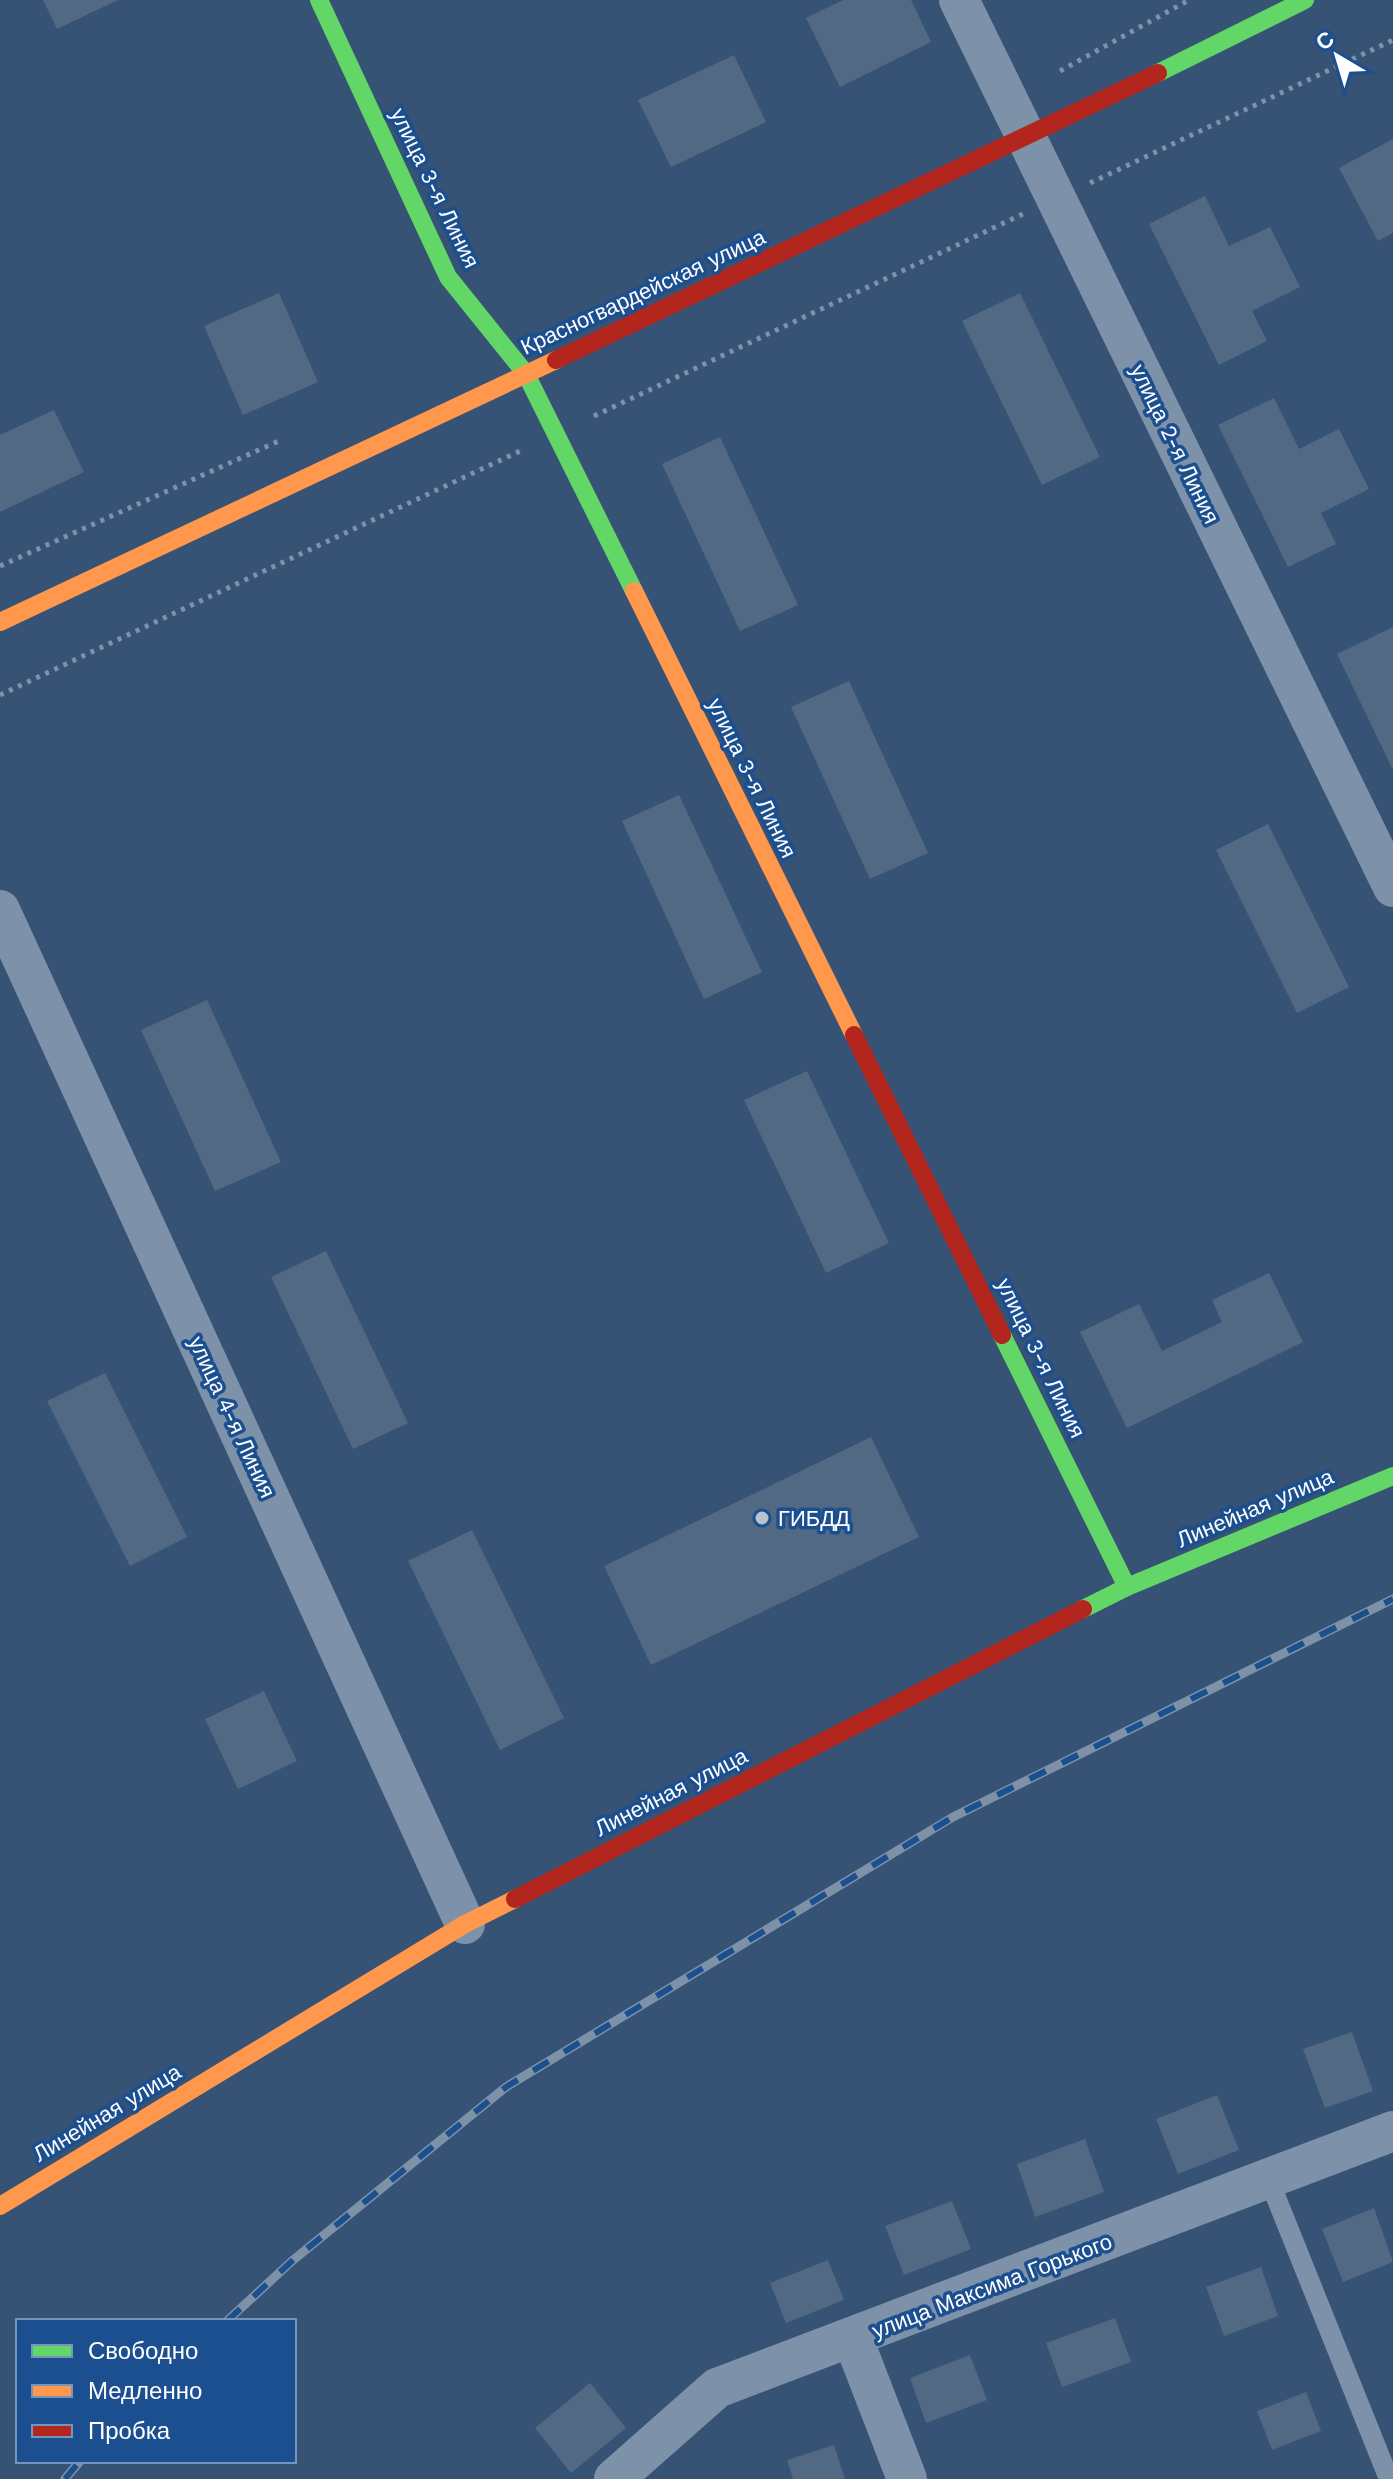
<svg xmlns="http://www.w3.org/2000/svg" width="1393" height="2479" font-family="'Work Sans',sans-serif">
<rect width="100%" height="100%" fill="#365274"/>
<!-- building -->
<g fill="#526984">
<polygon points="43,0 118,0 57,29"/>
<polygon points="843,0 911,0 931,42 840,87 806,18"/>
<polygon points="734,55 766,122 671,167 638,100"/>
<polygon points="1393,139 1393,233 1378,241 1339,168"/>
<polygon points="1205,196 1229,246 1270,227 1300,287 1252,311 1267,341 1219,365 1149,224"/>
<polygon points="279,293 318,382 243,415 204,326"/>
<polygon points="1020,293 1100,457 1042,485 962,321"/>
<polygon points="1274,398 1299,449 1339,429 1369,489 1321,513 1336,544 1288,567 1218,425"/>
<polygon points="54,410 84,472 0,512 0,435"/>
<polygon points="720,437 798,605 740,631 662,464"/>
<polygon points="1393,627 1393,770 1337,654"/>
<polygon points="849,681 928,853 870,879 791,707"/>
<polygon points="679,795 762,972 704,999 622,821"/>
<polygon points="1268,824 1349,987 1297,1013 1216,850"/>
<polygon points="207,1000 281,1162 215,1191 141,1030"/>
<polygon points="807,1071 889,1243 826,1273 744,1100"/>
<polygon points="326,1251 408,1423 353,1449 271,1277"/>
<polygon points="1269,1273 1303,1342 1127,1428 1080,1332 1139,1304 1162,1351 1222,1322 1212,1300"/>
<polygon points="105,1373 187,1537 130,1566 47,1401"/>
<polygon points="871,1437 919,1537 651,1665 604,1566"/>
<polygon points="472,1530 564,1718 500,1750 408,1561"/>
<polygon points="264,1691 297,1761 238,1789 205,1719"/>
<polygon points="1352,2032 1373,2091 1325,2108 1303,2049"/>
<polygon points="1217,2095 1239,2150 1178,2174 1156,2119"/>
<polygon points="1085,2139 1104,2192 1035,2217 1017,2164"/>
<polygon points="952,2201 971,2249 904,2275 885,2226"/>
<polygon points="1374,2208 1393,2262 1343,2282 1322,2229"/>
<polygon points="828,2260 844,2300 786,2323 770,2283"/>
<polygon points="1261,2267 1278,2316 1224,2336 1206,2287"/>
<polygon points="1115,2318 1131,2362 1062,2387 1046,2343"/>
<polygon points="970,2355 987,2400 926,2423 910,2378"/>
<polygon points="590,2383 626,2428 571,2473 535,2428"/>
<polygon points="1306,2392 1321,2431 1272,2450 1257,2411"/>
<polygon points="834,2445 845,2479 793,2479 787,2460"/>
</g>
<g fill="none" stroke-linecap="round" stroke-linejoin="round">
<!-- path -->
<g stroke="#7d92a8" stroke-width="5" stroke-dasharray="4 6" stroke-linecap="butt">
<polyline points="1060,71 1189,0"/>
<polyline points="1090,183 1393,40"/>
<polyline points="594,416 1023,214"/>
<polyline points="0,566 281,440"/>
<polyline points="0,695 520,451"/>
</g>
<!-- lane -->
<polyline stroke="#7d92a8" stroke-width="20" points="1269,2180 1389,2479"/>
<!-- street -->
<g stroke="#7d92a8" stroke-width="40">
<polyline points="959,0 1393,887"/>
<polyline points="0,910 465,1924"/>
<polyline points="853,2339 907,2479"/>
<polyline points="614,2479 717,2388 1393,2131"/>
</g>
<!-- fast -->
<g stroke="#63d668" stroke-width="18">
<polyline points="319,0 448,277 526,374 634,591"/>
<polyline points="1158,73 1305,0"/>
<polyline points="1002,1335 1127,1587"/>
<polyline points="1083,1609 1127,1587 1393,1476"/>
</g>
<!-- slow -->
<g stroke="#ff974d" stroke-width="18">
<polyline points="634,591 854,1035"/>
<polyline points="0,622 556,360"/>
<polyline points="0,2206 465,1924 515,1899"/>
</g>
<!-- jam -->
<g stroke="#b3261e" stroke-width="18">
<polyline points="556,360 1158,73"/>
<polyline points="854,1035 1002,1335"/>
<polyline points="515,1899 1083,1609"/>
</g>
<defs>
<g id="rail">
<polyline points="227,2321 292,2261 506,2087 953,1817 1393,1599"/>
<polyline points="65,2479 80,2461"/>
</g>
</defs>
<!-- rail casing -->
<use href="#rail" stroke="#7e92a7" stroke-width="9"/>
<!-- rail -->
<use href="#rail" stroke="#1b4f8f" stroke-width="6" stroke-dasharray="18" stroke-linecap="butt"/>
</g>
<!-- markers -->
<circle fill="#b9c2ce" stroke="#1b4f8f" stroke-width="3" cx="762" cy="1518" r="8"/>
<g text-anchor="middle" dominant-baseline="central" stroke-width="7" stroke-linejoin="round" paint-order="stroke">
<!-- street labels -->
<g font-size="22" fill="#fff" stroke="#1b4f8f">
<text transform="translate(435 188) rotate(64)">улица 3-я Линия</text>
<text transform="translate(643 292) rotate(-25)">Красногвардейская улица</text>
<text transform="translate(1175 444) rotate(64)">улица 2-я Линия</text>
<text transform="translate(752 778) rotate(64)">улица 3-я Линия</text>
<text transform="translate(1041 1358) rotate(64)">улица 3-я Линия</text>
<text transform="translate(232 1417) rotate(65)">улица 4-я Линия</text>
<text transform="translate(1255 1508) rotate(-23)">Линейная улица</text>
<text transform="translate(671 1792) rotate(-27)">Линейная улица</text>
<text transform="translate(107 2113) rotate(-31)">Линейная улица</text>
<text transform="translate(992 2286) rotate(-21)">улица Максима Горького</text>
</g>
<!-- poi labels -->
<g font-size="22" fill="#fff" stroke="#1b4f8f" text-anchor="start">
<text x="778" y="1518">ГИБДД</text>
</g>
</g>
<!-- legend -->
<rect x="16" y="2319" width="280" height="144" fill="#1b4f8f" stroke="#7695bc" stroke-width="2"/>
<rect x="32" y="2345" width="40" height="12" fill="#63d668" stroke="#7695bc" stroke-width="2"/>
<text x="88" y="2359" font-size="24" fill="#ffffff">Свободно</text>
<rect x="32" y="2385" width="40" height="12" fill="#ff974d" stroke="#7695bc" stroke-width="2"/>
<text x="88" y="2399" font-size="24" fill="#ffffff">Медленно</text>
<rect x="32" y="2425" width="40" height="12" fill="#b3261e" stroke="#7695bc" stroke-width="2"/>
<text x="88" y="2439" font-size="24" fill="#ffffff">Пробка</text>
<!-- north arrow -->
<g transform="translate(1337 56) rotate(322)" stroke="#1b4f8f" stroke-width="6" paint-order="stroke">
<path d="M0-6L14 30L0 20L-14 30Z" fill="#ffffff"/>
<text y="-12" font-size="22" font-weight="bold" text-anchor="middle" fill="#ffffff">С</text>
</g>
</svg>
